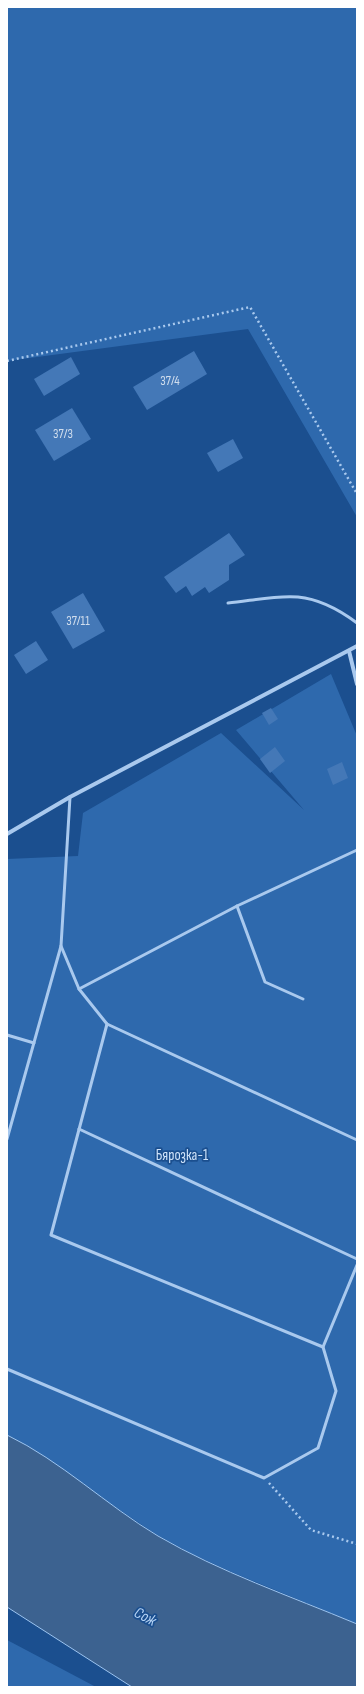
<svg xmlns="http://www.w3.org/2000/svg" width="364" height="1694" font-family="'Sofia Sans Condensed',sans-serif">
<rect width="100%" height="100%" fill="#1b4f8f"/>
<!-- green -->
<g fill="#2e69ad">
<polygon points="7,7 357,7 357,517 248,329 7,361"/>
<polygon points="331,674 357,736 357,1624 229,1571 190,1553 157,1535 7,1435 7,859 78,856 83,813 221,733 304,810 236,730"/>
<polygon points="7,1640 9,1641 96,1687 7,1687"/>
</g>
<!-- water -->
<path fill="#3c6290" stroke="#9cc4f0" d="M7 1435C61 1461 106 1505 158 1536 220 1572 290 1596 357 1624V1687H132L7 1607Z"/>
<!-- building -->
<g fill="#4478b7">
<polygon points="194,351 207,374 147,410 133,387"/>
<polygon points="71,357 80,374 44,396 34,379"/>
<polygon points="72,408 91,439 54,461 35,430"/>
<polygon points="233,439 243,458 218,472 207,453"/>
<polygon points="229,533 245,555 229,565 229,580 209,593 205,587 192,596 186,586 176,593 164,577"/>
<polygon points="83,593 105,631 73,649 51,612"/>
<polygon points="36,641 48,660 26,674 14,655"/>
<polygon points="271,708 278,719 269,725 262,713"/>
<polygon points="275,747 285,761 270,773 260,759"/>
<polygon points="342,762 348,778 333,785 327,769"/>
</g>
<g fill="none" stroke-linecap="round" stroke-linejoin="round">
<!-- path -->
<g stroke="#a9c9ee" stroke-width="2.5" stroke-dasharray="2 3" stroke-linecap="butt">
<polyline points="7,361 250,307 357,494"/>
<polyline points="269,1483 311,1530 357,1544"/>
</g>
<!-- service -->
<g stroke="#a9c9ee" stroke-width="3">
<path d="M228 603C250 601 275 595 298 597 319 599 341 611 357 623"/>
<polyline points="237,906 265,982 303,999"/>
<polyline points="61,946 79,989 107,1024 357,1140"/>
<polyline points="79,989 237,906 357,850"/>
<polyline points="107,1024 51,1235 323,1347"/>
<polyline points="7,1035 34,1043"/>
<polyline points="79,1129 357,1259"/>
<polyline points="7,1139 61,946 70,797"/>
<polyline points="7,1369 264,1478 318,1448 336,1391 323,1347 357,1265"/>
</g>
<!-- minor -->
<g stroke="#a9c9ee" stroke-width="4">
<polyline points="349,651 357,684"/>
<polyline points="7,834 70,797 357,646"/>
</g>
</g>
<g text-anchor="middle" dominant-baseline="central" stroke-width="3.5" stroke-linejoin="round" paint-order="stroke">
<!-- number labels -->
<g font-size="13" fill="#d0dded">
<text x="170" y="381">37/4</text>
<text x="63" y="434">37/3</text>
<text x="78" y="621">37/11</text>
</g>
<!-- park labels -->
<g font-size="15" fill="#cfe3fa" stroke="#1b4f8f">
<text x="182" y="1155">Бярозка-1</text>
</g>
<!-- water labels -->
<g font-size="16" font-style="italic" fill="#b5d3f5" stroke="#1b4f8f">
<text transform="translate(145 1617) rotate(28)">Сож</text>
</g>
</g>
<!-- border -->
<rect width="364" height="1694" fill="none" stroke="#ffffff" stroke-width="16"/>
</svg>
